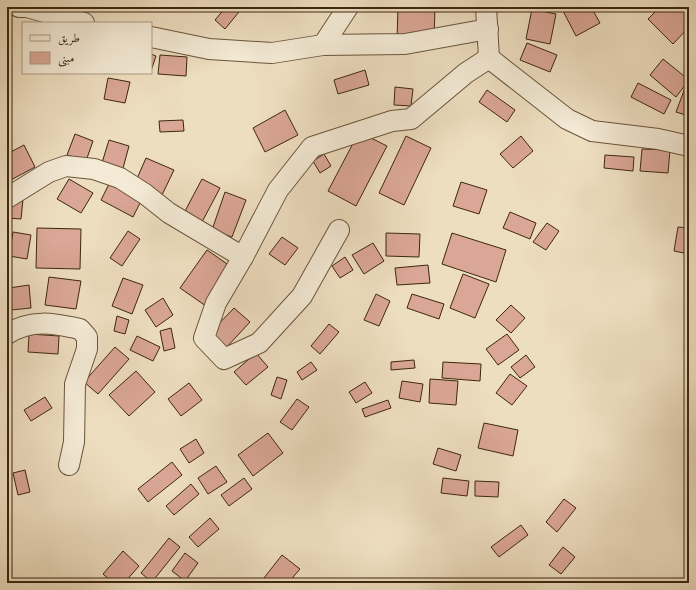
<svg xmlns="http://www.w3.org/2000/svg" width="696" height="590" font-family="'IM FELL French Canon',Amiri,serif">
<rect width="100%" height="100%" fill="#eedec0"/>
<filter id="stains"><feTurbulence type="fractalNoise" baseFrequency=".005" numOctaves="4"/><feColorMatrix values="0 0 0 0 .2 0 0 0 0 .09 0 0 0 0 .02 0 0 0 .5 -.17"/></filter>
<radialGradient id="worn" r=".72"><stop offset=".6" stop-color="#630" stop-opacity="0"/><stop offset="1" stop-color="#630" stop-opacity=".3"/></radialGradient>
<!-- building -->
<g fill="#daa696" stroke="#3d270f">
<polygon points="226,7 243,7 225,29 215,20"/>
<polygon points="398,7 435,7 434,41 397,40"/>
<polygon points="571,7 591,7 600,23 576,36 563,11"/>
<polygon points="660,7 680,7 689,16 689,27 673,44 648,19"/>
<polygon points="532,9 556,14 550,44 526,39"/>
<polygon points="527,43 557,55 550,72 520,60"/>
<polygon points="151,54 156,56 151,71"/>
<polygon points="160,55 187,57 186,76 158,74"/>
<polygon points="663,59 689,80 676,97 650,75"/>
<polygon points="365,70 369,85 338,94 334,80"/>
<polygon points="108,78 130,82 125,103 104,99"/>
<polygon points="638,83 671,100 664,114 631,97"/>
<polygon points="395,87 413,89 411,106 394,105"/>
<polygon points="685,88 689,89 689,116 676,112"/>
<polygon points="487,90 515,110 507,122 479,102"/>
<polygon points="285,110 298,135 265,152 253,128"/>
<polygon points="183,120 184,131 160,132 159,121"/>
<polygon points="359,132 387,146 356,206 328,191"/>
<polygon points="75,134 93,141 86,161 67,155"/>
<polygon points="406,136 431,148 404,205 379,193"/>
<polygon points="521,136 533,151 513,168 500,154"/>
<polygon points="109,140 129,146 122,172 101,166"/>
<polygon points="24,145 35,167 7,182 7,154"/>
<polygon points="642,149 670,150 668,173 640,171"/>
<polygon points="324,154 331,166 320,173 313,161"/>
<polygon points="605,155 634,157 633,171 604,168"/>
<polygon points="146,158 174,170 162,195 135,183"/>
<polygon points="69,179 93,193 81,213 57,199"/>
<polygon points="202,179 220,188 202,222 184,213"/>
<polygon points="110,182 142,199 133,217 101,200"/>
<polygon points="461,182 487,190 479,214 453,206"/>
<polygon points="24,189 21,219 7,218 7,202"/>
<polygon points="225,192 246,200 232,237 212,230"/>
<polygon points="510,212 536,223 530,239 503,228"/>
<polygon points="547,223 559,231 546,250 533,242"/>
<polygon points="678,227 689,228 689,254 674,251"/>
<polygon points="37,228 81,229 80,269 36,268"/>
<polygon points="128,231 140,239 122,266 110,258"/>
<polygon points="13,232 31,235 27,259 9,256"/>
<polygon points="386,233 420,234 419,257 386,256"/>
<polygon points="452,233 506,250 496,282 442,264"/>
<polygon points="282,237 298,248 285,265 269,254"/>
<polygon points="373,243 384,261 364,274 352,255"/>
<polygon points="207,250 243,275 216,313 180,288"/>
<polygon points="345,257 353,270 340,278 332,266"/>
<polygon points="428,265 430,283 397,285 395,268"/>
<polygon points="463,274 489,284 475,318 450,308"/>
<polygon points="49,277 81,281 76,309 45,305"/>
<polygon points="123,278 143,285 132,314 112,306"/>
<polygon points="29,285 31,308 11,310 9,288"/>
<polygon points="376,294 390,301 379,326 364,320"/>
<polygon points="412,294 444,304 439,319 407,308"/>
<polygon points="163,298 173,315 156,327 145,310"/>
<polygon points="511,305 525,318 511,333 496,320"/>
<polygon points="234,308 250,322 225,349 209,334"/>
<polygon points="117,316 129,320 125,334 114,331"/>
<polygon points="329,324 339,332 320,354 311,346"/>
<polygon points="171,328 175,348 164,351 160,331"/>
<polygon points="29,334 59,336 58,354 28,352"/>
<polygon points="507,334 519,350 498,365 486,349"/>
<polygon points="137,336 160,347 153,361 130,350"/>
<polygon points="115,347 129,359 98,394 84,382"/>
<polygon points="256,353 268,367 246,385 234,372"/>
<polygon points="526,355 535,367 520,378 511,367"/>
<polygon points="414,360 415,368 391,370 391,362"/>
<polygon points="311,362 317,370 302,380 297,372"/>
<polygon points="443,362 481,364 480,381 442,378"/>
<polygon points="136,371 155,392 129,416 109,395"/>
<polygon points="510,374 527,386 512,405 496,393"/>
<polygon points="277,377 287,380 281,399 271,395"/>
<polygon points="430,379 458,381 456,405 429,403"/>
<polygon points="402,381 423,384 420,402 399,398"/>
<polygon points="365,382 372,393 356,403 349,392"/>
<polygon points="189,383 202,400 181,416 168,399"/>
<polygon points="45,397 52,408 31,421 24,410"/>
<polygon points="297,399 309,407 292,430 280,422"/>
<polygon points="388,400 391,408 365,417 362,409"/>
<polygon points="484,423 518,430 513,456 478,448"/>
<polygon points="268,433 283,453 253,476 238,455"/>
<polygon points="196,439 204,453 189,463 180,449"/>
<polygon points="438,448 461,455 456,471 433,464"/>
<polygon points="172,462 182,475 148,502 138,489"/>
<polygon points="216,466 227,482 208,494 198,478"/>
<polygon points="25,470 30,492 18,495 13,473"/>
<polygon points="244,478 252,489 229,506 221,495"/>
<polygon points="443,478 469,481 467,496 441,493"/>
<polygon points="475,481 499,482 498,497 475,496"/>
<polygon points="191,484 199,494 174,515 166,506"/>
<polygon points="564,499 576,508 557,532 546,522"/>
<polygon points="210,518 219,529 198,547 189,537"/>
<polygon points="521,525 528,535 499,557 491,547"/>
<polygon points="169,538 180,547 152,582 141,573"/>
<polygon points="563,547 575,557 561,574 549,565"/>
<polygon points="123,551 139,566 124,583 113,583 103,574"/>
<polygon points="185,553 198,563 185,581 172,571"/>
<polygon points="282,555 300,569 288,583 260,583"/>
</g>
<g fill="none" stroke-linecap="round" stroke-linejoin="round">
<defs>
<g id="minor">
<polyline points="19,7 27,7 84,23"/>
<polyline points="486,7 489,58 567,119 592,131 658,139 689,146"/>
<polyline points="151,37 209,49 272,53 323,45 405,44 488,29"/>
<polyline points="323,45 348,7"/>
<polyline points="7,198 49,172 66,166 94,169 120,178 145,194 169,213 243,257"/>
<polyline points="339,230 302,296 259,343 224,359 204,338 216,303 243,257 278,190 312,147 392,121 411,119 466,73 489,58"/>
<path d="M7 334C32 319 52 323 80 329L87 337V349L75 384 74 442 69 465"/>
</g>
</defs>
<!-- minor casing -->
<use href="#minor" stroke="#69553b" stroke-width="22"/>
<!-- minor -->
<use href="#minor" stroke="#f4ead6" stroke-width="20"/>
</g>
<!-- margin -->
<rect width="696" height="590" fill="none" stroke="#eedec0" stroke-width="24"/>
<rect x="8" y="8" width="680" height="574" fill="none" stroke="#3d270f" stroke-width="2"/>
<rect x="12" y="12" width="672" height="566" fill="none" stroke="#3d270f"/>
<!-- legend -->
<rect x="22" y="22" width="130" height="52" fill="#f4ead6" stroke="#ab9c86"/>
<rect x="30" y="35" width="20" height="6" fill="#f4ead6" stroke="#ab9c86"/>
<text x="58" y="42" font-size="12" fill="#3d270f">طريق</text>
<rect x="30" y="52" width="20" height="12" fill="#daa696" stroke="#ab9c86"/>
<text x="58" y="62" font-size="12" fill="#3d270f">مبنى</text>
<rect width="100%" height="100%" filter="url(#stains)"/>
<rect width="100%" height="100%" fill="url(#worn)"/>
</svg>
